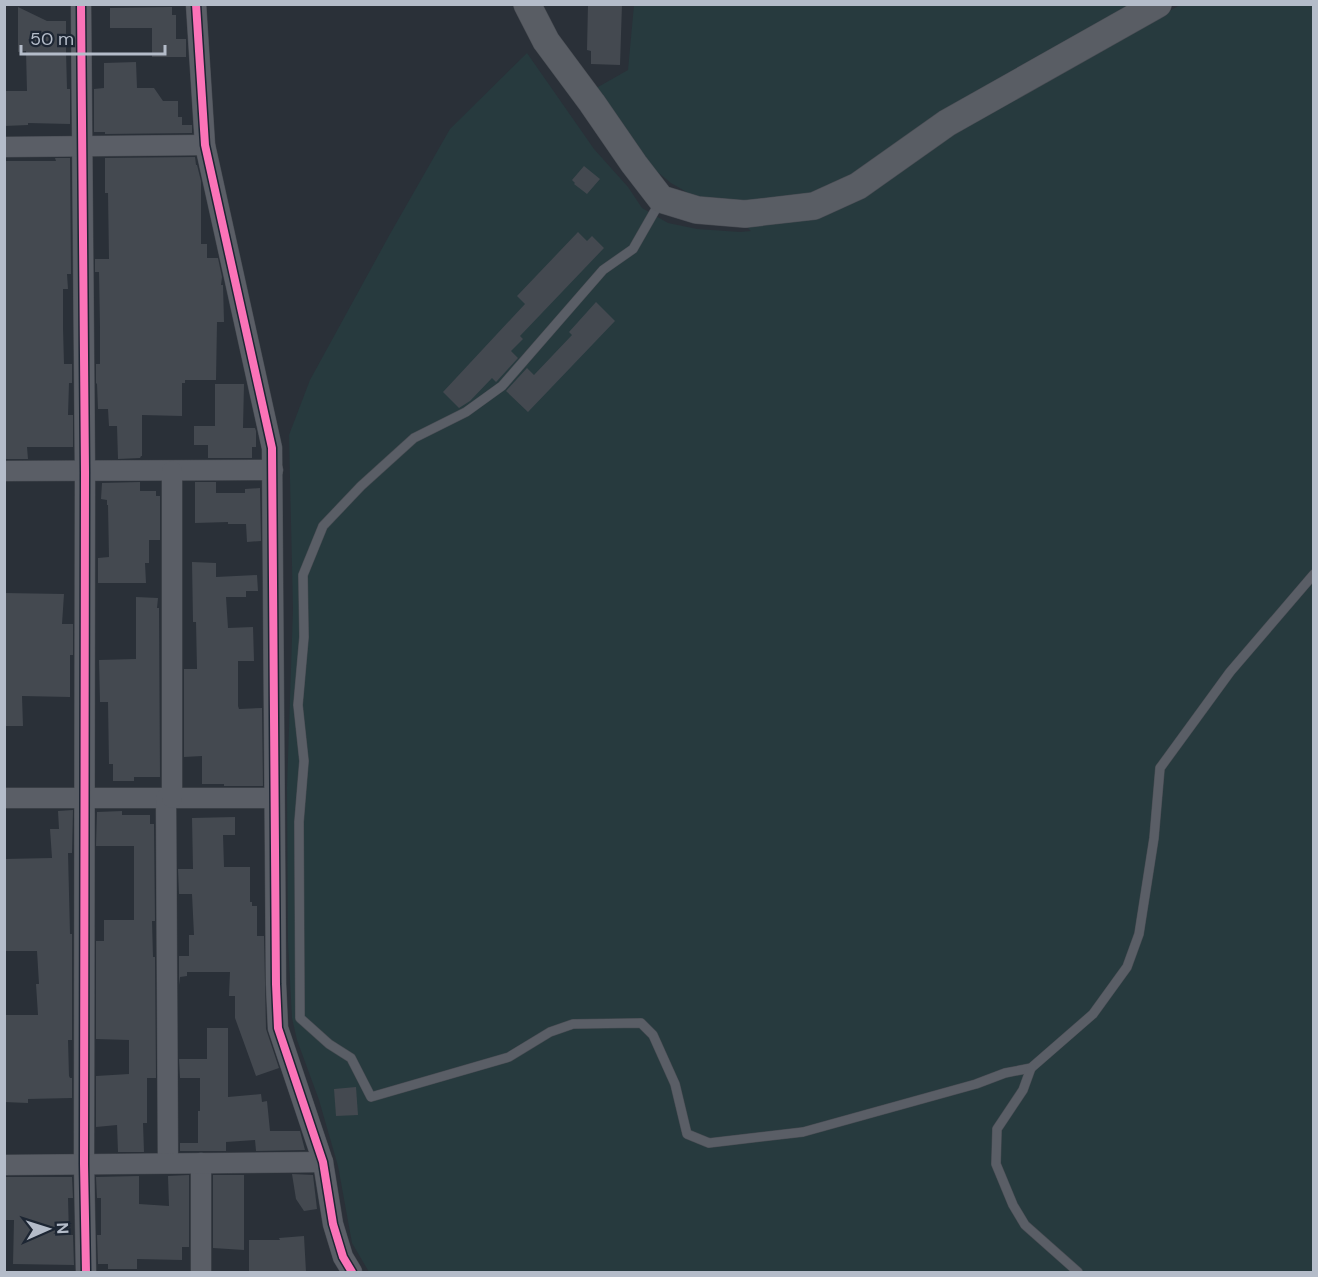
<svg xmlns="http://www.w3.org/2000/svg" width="1318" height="1277" font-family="'DM Sans',sans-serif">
<rect width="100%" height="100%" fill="#2a3038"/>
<!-- green -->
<polygon fill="#273a3e" points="1145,4 1148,23 1180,5 1313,5 1313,1272 369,1272 352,1243 338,1166 319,1100 297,1040 292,1018 288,942 287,788 293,609 289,435 310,380 390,234 450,129 527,53 594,149 628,187 642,208 668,223 697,229 740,232 751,231 747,227 671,183 649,165 591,91 628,70 634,5"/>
<!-- building -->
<g fill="#444950">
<polygon points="588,4 622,4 620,65 591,64 591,51 587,50"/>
<polygon points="18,7 47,21 66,21 66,51 67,89 70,89 70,124 28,123 28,125 4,126 4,91 27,91 26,51 18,52"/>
<polygon points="172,7 172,15 176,15 176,39 186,39 186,57 152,57 152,28 110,28 110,8"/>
<polygon points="136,62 137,88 154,88 163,101 178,101 178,117 182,117 182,125 192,125 192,133 105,134 105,132 94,132 94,89 104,88 104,63"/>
<polygon points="195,157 196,165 197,165 201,181 201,244 207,244 207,258 218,258 222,277 221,285 223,285 224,322 217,322 216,380 185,380 185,383 182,383 182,416 142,415 142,456 141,456 140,458 118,459 117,426 109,426 108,409 98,409 97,384 96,383 96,364 100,364 100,328 99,272 95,272 95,259 109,259 108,193 105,193 105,158"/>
<polygon points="55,158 70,158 71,274 67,274 68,289 63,289 63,328 64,364 72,364 72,383 69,383 68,415 73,415 73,447 27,447 28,459 4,459 4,161 56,161"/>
<polygon points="584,166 600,179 587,194 574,184 575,183 572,180"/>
<polygon points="578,232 587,241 592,236 604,248 520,336 523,339 511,351 518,358 497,381 496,382 492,378 470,401 459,408 443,392 525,304 517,296"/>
<polygon points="596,302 615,321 528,412 506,391 527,368 534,375 572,335 569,332"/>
<polygon points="215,384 244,384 243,428 255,428 256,431 256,447 252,447 252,458 208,458 208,445 194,445 194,426 215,426"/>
<polygon points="140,482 140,491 156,491 156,496 160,496 160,540 149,540 149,563 145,563 146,583 98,583 98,558 109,557 108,505 107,505 107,500 101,499 102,483"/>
<polygon points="195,482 216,482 216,493 245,493 245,489 260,488 261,541 247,542 246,524 228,524 228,522 195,523"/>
<polygon points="192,562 216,563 216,577 257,575 258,591 246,591 246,597 226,597 228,628 253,627 254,661 238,661 238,706 239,709 262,708 263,786 224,786 224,784 202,784 202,756 184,757 184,669 197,669 196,622 193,622"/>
<polygon points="4,593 64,594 62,624 73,624 73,655 70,655 70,697 22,696 23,726 4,726"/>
<polygon points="136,597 158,598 157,608 159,608 160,777 134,777 134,781 113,781 113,764 109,764 108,702 100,702 99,660 136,659"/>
<polygon points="73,810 72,853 68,853 70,934 72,934 72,1040 68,1040 69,1076 70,1078 72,1078 72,1098 28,1099 28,1103 4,1102 5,1015 38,1015 36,984 39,984 37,951 5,951 4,859 52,858 50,829 59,829 58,811"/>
<polygon points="122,811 122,815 150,815 150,824 154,824 155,921 152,921 153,957 155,957 156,1078 147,1078 147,1123 143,1123 144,1152 118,1152 117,1125 96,1127 96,1076 129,1074 129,1040 96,1039 96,941 104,941 104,920 134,920 134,846 96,846 97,812"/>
<polygon points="235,817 235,835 223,835 224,867 250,867 250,902 252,902 252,906 257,906 257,936 264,936 266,1029 279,1068 256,1076 235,1018 235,996 229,996 230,972 187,972 187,976 180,977 179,985 179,956 189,956 189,935 194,935 192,894 179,894 178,869 193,869 192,818"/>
<polygon points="207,1028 228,1028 228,1097 261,1094 262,1102 267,1101 270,1131 300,1131 305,1150 256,1151 255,1140 226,1142 226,1151 180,1151 180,1143 198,1143 198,1111 200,1111 200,1078 180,1078 179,1059 207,1059"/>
<polygon points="356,1087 358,1115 336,1116 334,1089"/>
<polygon points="292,1174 313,1175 317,1209 304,1211 296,1199"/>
<polygon points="189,1175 189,1247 182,1247 182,1260 137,1259 137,1269 108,1269 108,1264 98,1264 97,1235 101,1235 101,1198 97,1198 96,1177 139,1176 139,1204 169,1206 168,1176"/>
<polygon points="213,1175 244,1175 244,1250 213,1248"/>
<polygon points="4,1177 72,1177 73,1198 68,1198 69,1235 73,1235 74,1265 13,1264 14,1220 4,1220"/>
<polygon points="304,1236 306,1272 249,1272 249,1240 280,1240 279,1238"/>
</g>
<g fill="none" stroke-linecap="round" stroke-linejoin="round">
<defs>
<g id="lane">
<polyline points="661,200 633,249 603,270 502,386 466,412 414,438 361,486 323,526 303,575 304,637 298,705 304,761 299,822 300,1018 329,1044 351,1058 371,1097 509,1057 550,1032 573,1024 641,1023 653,1035 675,1084 687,1134 709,1143 803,1132 976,1084 1005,1073 1031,1068 1093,1014 1127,967 1139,934 1154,838 1160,768 1230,672 1314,574"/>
<polyline points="1031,1068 1023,1090 997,1129 996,1164 1013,1205 1025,1225 1078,1272"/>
</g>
<g id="street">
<polyline points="81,4 85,472 84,1164 86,1272"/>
<polyline points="196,4 205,145 272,448 276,984 278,1028 323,1162 333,1224 343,1257 352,1272"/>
<polyline points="4,147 205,145"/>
<polyline points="4,471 273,470"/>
<polyline points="4,798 274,798"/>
<polyline points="166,798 168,1163"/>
<polyline points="172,798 172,471"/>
<polyline points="201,1163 201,1272"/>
<polyline points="4,1165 323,1162"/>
</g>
<polyline id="secondary" points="527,4 546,41 592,103 634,164 661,199 697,210 745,214 814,206 858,186 947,123 1158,4"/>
</defs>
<!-- lane casing -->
<use href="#lane" stroke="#484c53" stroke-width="10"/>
<!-- street casing -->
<use href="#street" stroke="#484c53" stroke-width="21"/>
<!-- secondary casing -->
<use href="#secondary" stroke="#484c53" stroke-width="28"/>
<!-- lane -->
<use href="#lane" stroke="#5a5e66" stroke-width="9"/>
<!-- street -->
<use href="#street" stroke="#5a5e66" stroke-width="20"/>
<!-- secondary -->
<use href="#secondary" stroke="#595d64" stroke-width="27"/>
<defs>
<g id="cycleway">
<polyline points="81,4 85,472 84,1164 86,1272"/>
<polyline points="196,4 205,145 272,448 276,984 278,1028 323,1162 333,1224 343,1257 352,1272"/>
</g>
</defs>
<!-- cycleway casing -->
<use href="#cycleway" stroke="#1d2633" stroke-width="11"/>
<!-- cycleway -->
<use href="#cycleway" stroke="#fb73b8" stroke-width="8"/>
</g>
<!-- border -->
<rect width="1318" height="1277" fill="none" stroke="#b4bcc9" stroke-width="12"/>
<!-- north arrow -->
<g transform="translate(48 1229) rotate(87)" stroke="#1d2633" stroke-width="4.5" paint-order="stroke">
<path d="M0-4.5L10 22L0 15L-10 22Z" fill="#b4bcc9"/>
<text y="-9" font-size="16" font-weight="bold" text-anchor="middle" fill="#b4bcc9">N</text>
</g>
<!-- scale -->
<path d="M21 45v9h144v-9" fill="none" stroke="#b4bcc9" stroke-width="3"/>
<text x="30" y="45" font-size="18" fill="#b4bcc9" stroke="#1d2633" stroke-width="4.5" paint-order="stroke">50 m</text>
</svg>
